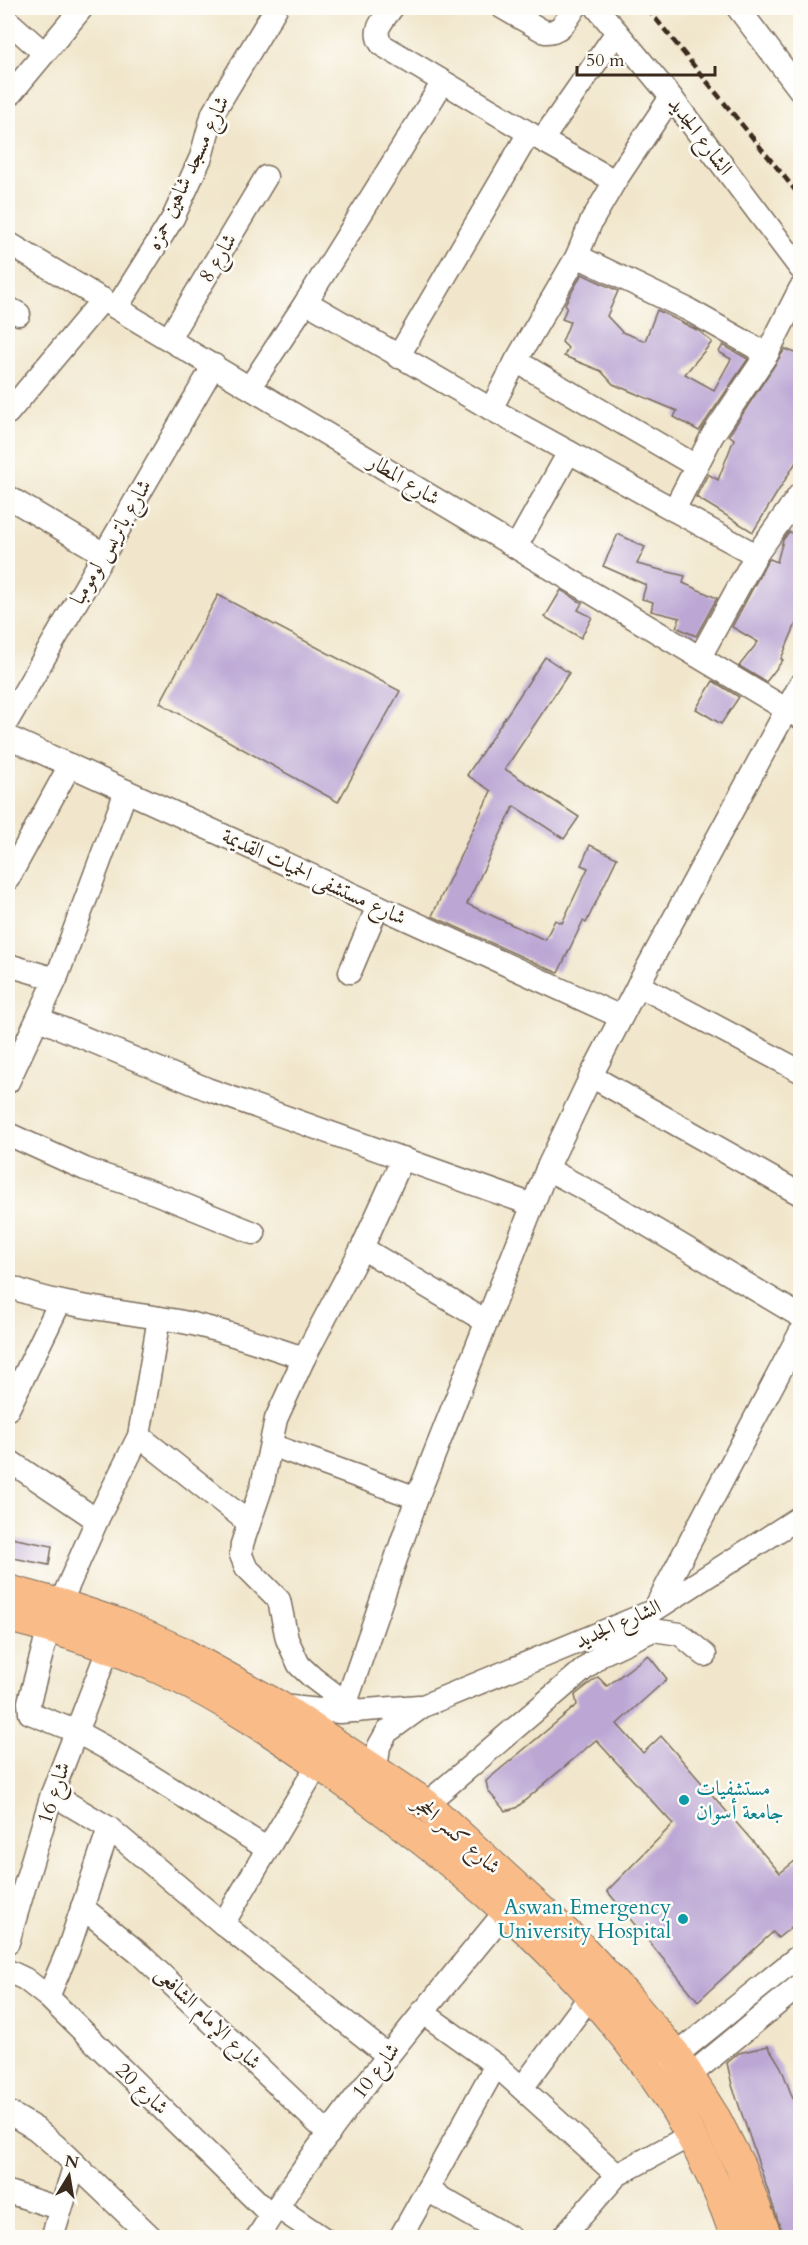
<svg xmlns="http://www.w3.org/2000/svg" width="808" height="2245" font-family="Cardo,Amiri,serif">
<rect width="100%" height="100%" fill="#fdfcf7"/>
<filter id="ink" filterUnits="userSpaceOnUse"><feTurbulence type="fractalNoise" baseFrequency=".0167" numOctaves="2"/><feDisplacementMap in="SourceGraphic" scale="12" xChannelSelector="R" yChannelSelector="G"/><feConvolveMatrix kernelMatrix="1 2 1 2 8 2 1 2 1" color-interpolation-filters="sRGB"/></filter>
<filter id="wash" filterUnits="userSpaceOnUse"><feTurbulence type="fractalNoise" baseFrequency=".008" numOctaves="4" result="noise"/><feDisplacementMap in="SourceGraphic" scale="24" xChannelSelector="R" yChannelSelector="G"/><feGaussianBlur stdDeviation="1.35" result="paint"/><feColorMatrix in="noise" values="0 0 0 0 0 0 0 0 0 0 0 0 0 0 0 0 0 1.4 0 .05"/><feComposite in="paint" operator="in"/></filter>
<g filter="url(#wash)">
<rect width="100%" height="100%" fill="#f1e6cb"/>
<g id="blocks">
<!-- building -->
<g fill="#bba6d4">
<polygon points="582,274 618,291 607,316 622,332 645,341 657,310 699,331 712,342 685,374 714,390 731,359 719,352 723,345 748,359 699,431 674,417 677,411 613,384 601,371 564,356 568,348 562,342 570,322 562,319 567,307 565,304"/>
<polygon points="785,349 801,355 801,454 753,532 696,497 708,474 718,480 734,439 729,435"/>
<polygon points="789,532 801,535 801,612 781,659 783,660 766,682 739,666 758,642 732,627 767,562 770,559 777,562 783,540"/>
<polygon points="618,534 645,547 637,564 685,576 683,583 717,598 696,636 676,627 680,618 651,611 653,602 642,599 646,585 603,566"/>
<polygon points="561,590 582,603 578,610 592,617 581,638 545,617"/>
<polygon points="218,595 400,691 338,802 160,703"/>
<polygon points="545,657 569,673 505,769 579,817 564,839 514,806 467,904 545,940 555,920 562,923 588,868 581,865 590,845 617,858 586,923 583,921 558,973 432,916 491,791 467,775"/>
<polygon points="713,681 739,697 721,724 696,709"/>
<polygon points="11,1538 52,1546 49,1565 8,1557"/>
<polygon points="648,1655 667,1679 617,1724 643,1753 661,1736 780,1873 801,1856 801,1919 778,1938 773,1932 698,2001 607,1891 673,1824 596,1740 516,1808 505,1811 488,1791 486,1781 577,1705 575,1695 598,1677 607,1686"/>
<polygon points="768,2046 781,2067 796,2107 801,2106 801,2238 784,2238 732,2085 727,2063 739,2053"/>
</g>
</g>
</g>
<g filter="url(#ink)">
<use href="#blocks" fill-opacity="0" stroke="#7b6c5b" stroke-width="1.5"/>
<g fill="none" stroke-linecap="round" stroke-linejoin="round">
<defs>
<g id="minor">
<path d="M392 8C383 20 371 31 382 45L529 133"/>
<path d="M503 8 545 32C561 33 567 19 575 8"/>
<polyline points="597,8 671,97 800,268"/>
<polyline points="738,8 800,90"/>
<polyline points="8,21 44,53"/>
<polyline points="8,97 82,8"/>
<polyline points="542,140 617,32"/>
<polyline points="8,243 799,717"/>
<polyline points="577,256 689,310 767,354"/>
<polyline points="306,302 491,409 674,510 712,436 767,354 800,289"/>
<polyline points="117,307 173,218 201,157 213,113 276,8"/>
<polyline points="8,308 19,314"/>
<polyline points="169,338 266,177"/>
<polyline points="398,357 529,133 615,181"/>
<polyline points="516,361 696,466"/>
<polyline points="250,387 306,302 443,82"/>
<polyline points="491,409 516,361 577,256 591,222 615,181 671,97"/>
<polyline points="8,413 103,299"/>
<polyline points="8,497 104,554"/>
<polyline points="674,510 756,555"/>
<polyline points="516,547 569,452"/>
<polyline points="700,657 756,555 800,494"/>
<polyline points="8,720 214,365"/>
<polyline points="8,737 621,1017"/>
<polyline points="8,879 70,765"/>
<polyline points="8,965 56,979"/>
<polyline points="350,972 378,906"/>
<polyline points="638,985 800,1071"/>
<polyline points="39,1019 207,1089 533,1205"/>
<polyline points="591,1076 800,1194"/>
<polyline points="8,1082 56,979 126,791"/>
<polyline points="8,1134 85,1169 155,1193 254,1233"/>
<polyline points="547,1169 607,1201 800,1316"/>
<polyline points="362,1248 487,1322"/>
<path d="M8 1286C65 1309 128 1311 188 1323 227 1331 266 1346 304 1358"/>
<polyline points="8,1409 60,1302"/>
<polyline points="139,1436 249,1523"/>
<polyline points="271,1445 417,1498"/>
<polyline points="8,1460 97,1520"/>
<polyline points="60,1604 97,1520 139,1436 159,1318"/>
<polyline points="654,1610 800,1333"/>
<polyline points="49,1627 29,1702 30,1713 75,1731 108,1749 266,1848"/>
<polyline points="346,1703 313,1678 299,1665 287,1639 279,1600 246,1567 241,1555 242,1544 262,1486 276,1419 304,1358 362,1248 403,1158"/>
<polyline points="281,1706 340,1712 419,1706"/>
<polyline points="358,1711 346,1703 417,1498 547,1169 591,1076 638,985 800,685"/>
<polyline points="376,1771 379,1746 387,1732 423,1706 653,1611 800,1517"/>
<polyline points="52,1794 109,1828 223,1924 387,2055"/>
<polyline points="426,1804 602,1654 653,1630 680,1634 705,1655"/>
<polyline points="82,1907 141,1955 329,2134"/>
<polyline points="223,1924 318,1764"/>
<polyline points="8,1942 52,1794 109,1647"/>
<polyline points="8,1971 25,1979 48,1997 271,2215"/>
<polyline points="48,1997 68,1950 109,1828"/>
<polyline points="422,2012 496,2065 617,2175"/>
<polyline points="664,2065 800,1955"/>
<polyline points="677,2086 800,1985"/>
<polyline points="522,2088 591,1995"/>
<polyline points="8,2112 36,2129 56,2146 152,2238"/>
<polyline points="427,2190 496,2065"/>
<polyline points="8,2192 61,2209"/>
<polyline points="277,2207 323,2238"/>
<polyline points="52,2238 75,2164"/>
<path d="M257 2238C330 2122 419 2017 505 1912"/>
<polyline points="400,2238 427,2190 511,2238"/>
<polyline points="562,2238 617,2175 691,2135"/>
</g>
<g id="major">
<polyline points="8,1590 60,1604 120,1624 178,1650 279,1706 426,1804 576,1942 627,1997 675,2054 716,2119 740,2166 767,2238"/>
<path d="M8 1617C61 1630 112 1647 162 1670 228 1701 289 1743 348 1785 508 1899 672 2045 736 2238"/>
</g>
</defs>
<!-- minor casing -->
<use href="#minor" stroke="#7b6c5b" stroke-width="25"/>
<!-- major casing -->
<use href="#major" stroke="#7b6c5b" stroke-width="32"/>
<!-- minor -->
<use href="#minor" stroke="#fff" stroke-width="22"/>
<!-- major -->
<use href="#major" stroke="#f9bc89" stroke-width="30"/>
<!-- rail -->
<polyline stroke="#3b2a1e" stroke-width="4.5" stroke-dasharray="9 4.5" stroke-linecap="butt" points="647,8 800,196"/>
</g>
</g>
<!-- markers -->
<g fill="#0f9aa8" stroke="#fdfcf7" stroke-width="2">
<circle cx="684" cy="1800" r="6"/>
<circle cx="683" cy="1919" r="6"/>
</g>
<g text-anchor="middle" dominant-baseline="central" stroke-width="5" stroke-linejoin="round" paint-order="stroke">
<!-- street labels -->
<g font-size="21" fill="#3b2a1e" stroke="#fdfcf7">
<text transform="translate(700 136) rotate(53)">الشارع الجديد</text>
<text transform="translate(188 173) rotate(-65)">شارع مسجد شاهين حمزه</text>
<text transform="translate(218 258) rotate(-59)">شارع 8</text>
<text transform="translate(404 480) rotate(31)">شارع المطار</text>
<text transform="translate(111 542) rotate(-60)">شارع باتريس لومومبا</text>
<text transform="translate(314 877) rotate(25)">شارع مستشفى الحميات القديمة</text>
<text transform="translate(618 1624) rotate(-24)">الشارع الجديد</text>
<text transform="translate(54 1793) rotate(-72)">شارع 16</text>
<text transform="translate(457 1835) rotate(41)">شارع كسر الحجر</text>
<text transform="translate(208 2018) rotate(44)">شارع الإمام الشافعى</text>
<text transform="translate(376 2071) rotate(-53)">شارع 10</text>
<text transform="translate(142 2089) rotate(44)">شارع 20</text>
</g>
<!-- culture labels -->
<g font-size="21" fill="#0d838f" stroke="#fdfcf7" text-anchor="start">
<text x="696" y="1788">مستشفيات<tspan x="696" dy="24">جامعة أسوان</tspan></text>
<text x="671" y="1907" text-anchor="end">Aswan Emergency<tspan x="671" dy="24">University Hospital</tspan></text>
</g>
</g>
<!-- margin -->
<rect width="808" height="2245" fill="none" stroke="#fdfcf7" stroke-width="30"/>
<!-- north arrow -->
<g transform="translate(69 2176) rotate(11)" stroke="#fdfcf7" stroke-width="4.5" paint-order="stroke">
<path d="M0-4.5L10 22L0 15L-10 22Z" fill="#3b2a1e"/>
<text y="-9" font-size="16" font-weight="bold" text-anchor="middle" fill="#3b2a1e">N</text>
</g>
<!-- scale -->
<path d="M577 66v9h138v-9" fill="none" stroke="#3b2a1e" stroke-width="3"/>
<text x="586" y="66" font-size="18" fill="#3b2a1e" stroke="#fdfcf7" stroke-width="4.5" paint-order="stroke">50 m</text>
</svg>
